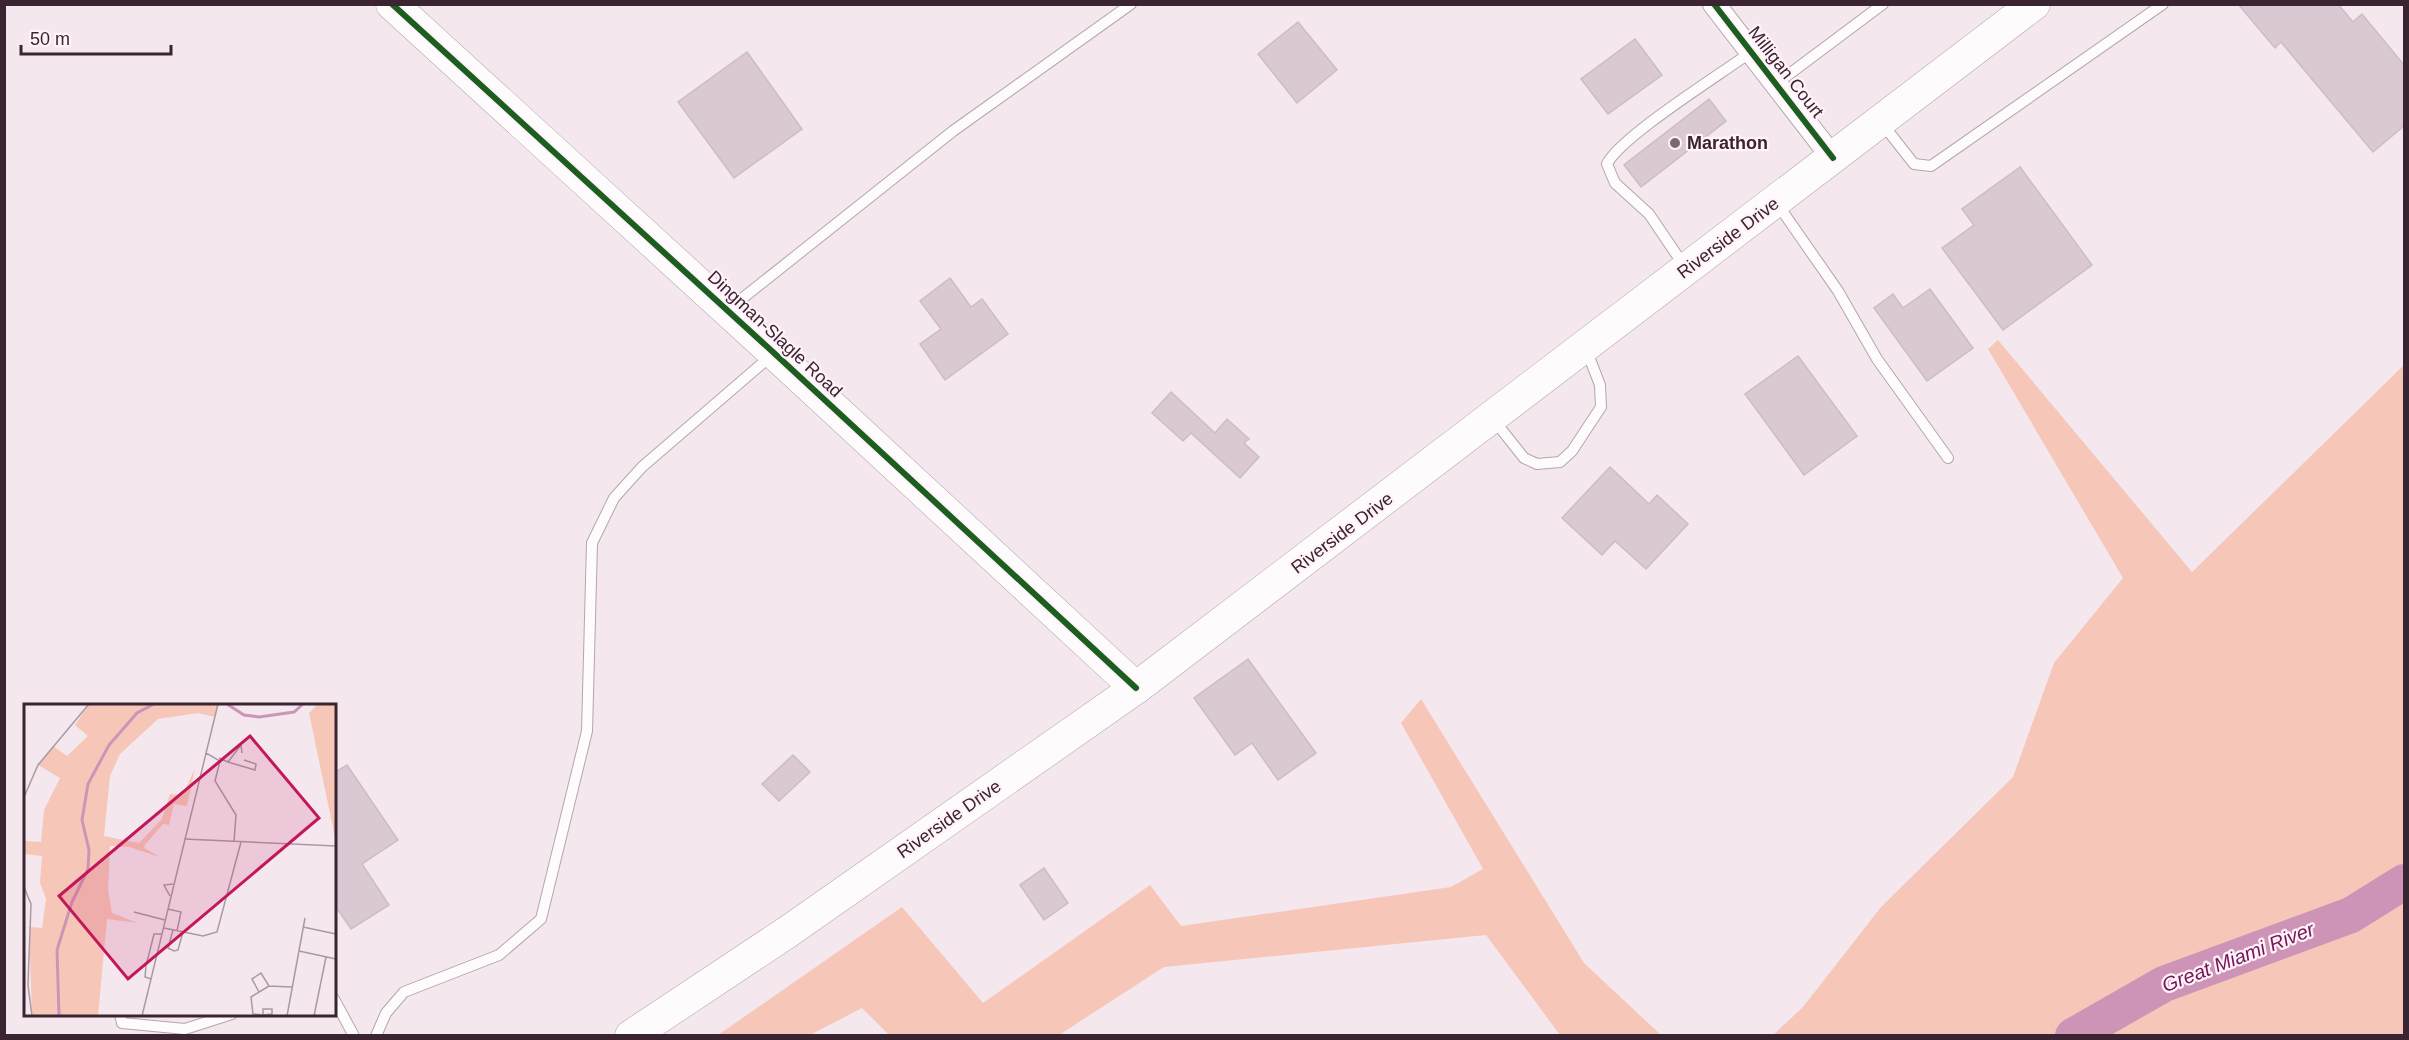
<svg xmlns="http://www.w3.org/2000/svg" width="2409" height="1040" font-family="Helvetica,sans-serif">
<rect width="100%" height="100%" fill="#f4e7ee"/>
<!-- green -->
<g fill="#f6c7b9">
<polygon points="1998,340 2192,572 2404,365 2404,1035 1773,1035 1803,1007 1881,907 2013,777 2054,663 2123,578 1988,349"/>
<polygon points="1421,699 1584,963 1661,1035 1560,1035 1486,935 1164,967 1059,1035 889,1035 862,1008 810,1035 718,1035 902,907 983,1003 1150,885 1181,926 1451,887 1483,869 1401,723"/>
</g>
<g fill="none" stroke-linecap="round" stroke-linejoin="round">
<!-- river -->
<polyline stroke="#ce94b7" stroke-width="36" points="2073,1036 2164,984 2351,915 2404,882"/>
</g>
<!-- building -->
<g fill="#dac9d2" stroke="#ccbcc5" stroke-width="1.5">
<polygon points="2238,4 2338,4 2353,22 2362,14 2404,65 2404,126 2373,152 2281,42 2275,48"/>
<polygon points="1298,22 1337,70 1297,103 1258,54"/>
<polygon points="1635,39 1662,75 1608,114 1581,79"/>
<polygon points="747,52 802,129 734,178 678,102"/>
<polygon points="1709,99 1726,121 1641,187 1624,165"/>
<polygon points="2020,167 2092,265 2003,330 1942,248 1974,225 1962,209"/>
<polygon points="950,278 971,307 982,299 1008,334 945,380 920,344 941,329 920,301"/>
<polygon points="1930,289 1973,348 1927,381 1874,308 1893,294 1903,308"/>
<polygon points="1798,356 1857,436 1804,475 1745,394"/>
<polygon points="1171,392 1215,433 1227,419 1249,439 1244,443 1259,457 1240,478 1191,433 1183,441 1152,413"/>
<polygon points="1610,467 1649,504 1657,495 1688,524 1646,569 1615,541 1602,555 1562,518"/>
<polygon points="1248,659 1316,753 1278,780 1252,743 1235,755 1194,698"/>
<polygon points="793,755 810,772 779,801 762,784"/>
<polygon points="347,765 398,840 362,864 389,905 351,929 334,904 334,773"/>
<polygon points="1044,868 1068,903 1044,920 1020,885"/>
</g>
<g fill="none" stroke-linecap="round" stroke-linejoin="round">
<defs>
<g id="lane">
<polyline points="1776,84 1883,4"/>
<polyline points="1881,122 1914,164 1931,166 2163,4"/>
<polyline points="1776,202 1838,291 1877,359 1948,458"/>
<path d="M1685 267 1649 214 1615 183 1607 164C1620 137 1721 74 1751 52"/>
<polyline points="729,309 953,131 1131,4"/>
<polyline points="1493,419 1524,458 1537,464 1560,462 1572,451 1601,407 1600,385 1586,349"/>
<polyline points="334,999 354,1036"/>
<polyline points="120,1014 122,1023 185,1029 232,1014"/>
<polyline points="376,1036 386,1013 404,992 499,955 541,919 587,731 592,543 614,498 642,467 772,355"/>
</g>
<polyline id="street" points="1714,4 1833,158"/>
<g id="secondary">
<polyline points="392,4 774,353 1136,688"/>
<polyline points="631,1036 789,931 1136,688 2034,4"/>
</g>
</defs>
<!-- lane casing -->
<use href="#lane" stroke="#b5a5ae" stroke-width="12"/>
<!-- street casing -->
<use href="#street" stroke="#b5a5ae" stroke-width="24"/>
<!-- secondary casing -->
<use href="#secondary" stroke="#b5a5ae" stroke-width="33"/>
<!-- lane -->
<use href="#lane" stroke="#fdfbfc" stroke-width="10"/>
<!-- street -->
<use href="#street" stroke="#fdfbfc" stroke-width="22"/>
<!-- secondary -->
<use href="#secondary" stroke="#fdfbfc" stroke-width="32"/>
<defs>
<g id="cycleway">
<polyline points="392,4 774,353 1136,688"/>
<polyline points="1714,4 1833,158"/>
</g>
</defs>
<!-- cycleway casing -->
<use href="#cycleway" stroke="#fff2f9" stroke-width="10"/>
<!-- cycleway -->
<use href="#cycleway" stroke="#1b5e20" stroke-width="6"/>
</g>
<!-- markers -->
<circle fill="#7c6874" stroke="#fff2f9" stroke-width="2" cx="1675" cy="143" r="6"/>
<g text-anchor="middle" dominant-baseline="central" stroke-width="4.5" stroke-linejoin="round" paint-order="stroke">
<!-- street labels -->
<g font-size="18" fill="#3b2432" stroke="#fff2f9">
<text transform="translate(1786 72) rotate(52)">Milligan Court</text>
<text transform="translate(1728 238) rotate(-37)">Riverside Drive</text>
<text transform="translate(775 334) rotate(43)">Dingman-Slagle Road</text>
<text transform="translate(1342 533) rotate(-37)">Riverside Drive</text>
<text transform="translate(949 819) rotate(-35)">Riverside Drive</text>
</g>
<!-- poi labels -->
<g font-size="18" font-weight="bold" fill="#3b2432" stroke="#fff2f9" text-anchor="start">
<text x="1687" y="143">Marathon</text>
</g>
<!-- water labels -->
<g font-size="20" font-style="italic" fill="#731656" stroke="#fff2f9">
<text transform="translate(2238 957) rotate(-21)">Great Miami River</text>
</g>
</g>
<!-- overview -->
<g transform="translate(24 704)">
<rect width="312" height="312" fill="#f4e7ee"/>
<path d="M65 0H194L191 13 174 9 134 15 96 50 86 72 80 132 115 139 138 115 146 90 159 91 171 64 163 102 150 100 145 121 139 120 121 141 120 144 136 153 105 143 86 142 84 186 88 209 114 219 83 215 74 312H8L5 223 18 224 22 195 16 179 18 152 0 150V137L17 138 20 106 36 74 14 61 29 42 43 52 64 32 51 21ZM294 0H312V138L285 9Z" fill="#f6c7b9"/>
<path fill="none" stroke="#ce94b7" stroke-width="3" d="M203 0 220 11 235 13 270 8 279 0M35 312 33 246 48 198 64 165 65 146 58 116 64 80 85 41 113 9 130 0"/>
<path fill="none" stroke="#aa99a3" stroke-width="1.5" d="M182 49 196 57 191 77 212 111 210 138M195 54 204 58 217 41 218 49M204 58 231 66 232 60 220 56M0 93 14 61 65 0M160 135 312 142M0 183 7 200 4 281 8 312M146 192 140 181 149 180M144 205 157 208 153 227M110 208 141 216M279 223 312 230M140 224 179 232 193 228 217 138M149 226 144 244 150 247 154 246 159 228M275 247 312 255M127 275 121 273 122 262 130 230H138M235 288 228 275 237 269 245 282 268 283M239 311V305H248V310L239 311 229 310 227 293 245 282M118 312 194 0M263 312 281 214M290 312 302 253"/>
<path fill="#c2185b" fill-opacity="0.15" stroke="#c2185b" stroke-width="3" d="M226 32 295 114 104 275 35 192Z"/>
<rect width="312" height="312" fill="none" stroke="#3b2432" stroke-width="3"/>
</g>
<!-- border -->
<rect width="2409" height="1040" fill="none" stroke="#3b2432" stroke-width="12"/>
<!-- scale -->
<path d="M21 45v9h150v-9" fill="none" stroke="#3b2432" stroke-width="3"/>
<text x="30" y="45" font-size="18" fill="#3b2432" stroke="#fff2f9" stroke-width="4.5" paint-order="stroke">50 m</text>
</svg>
